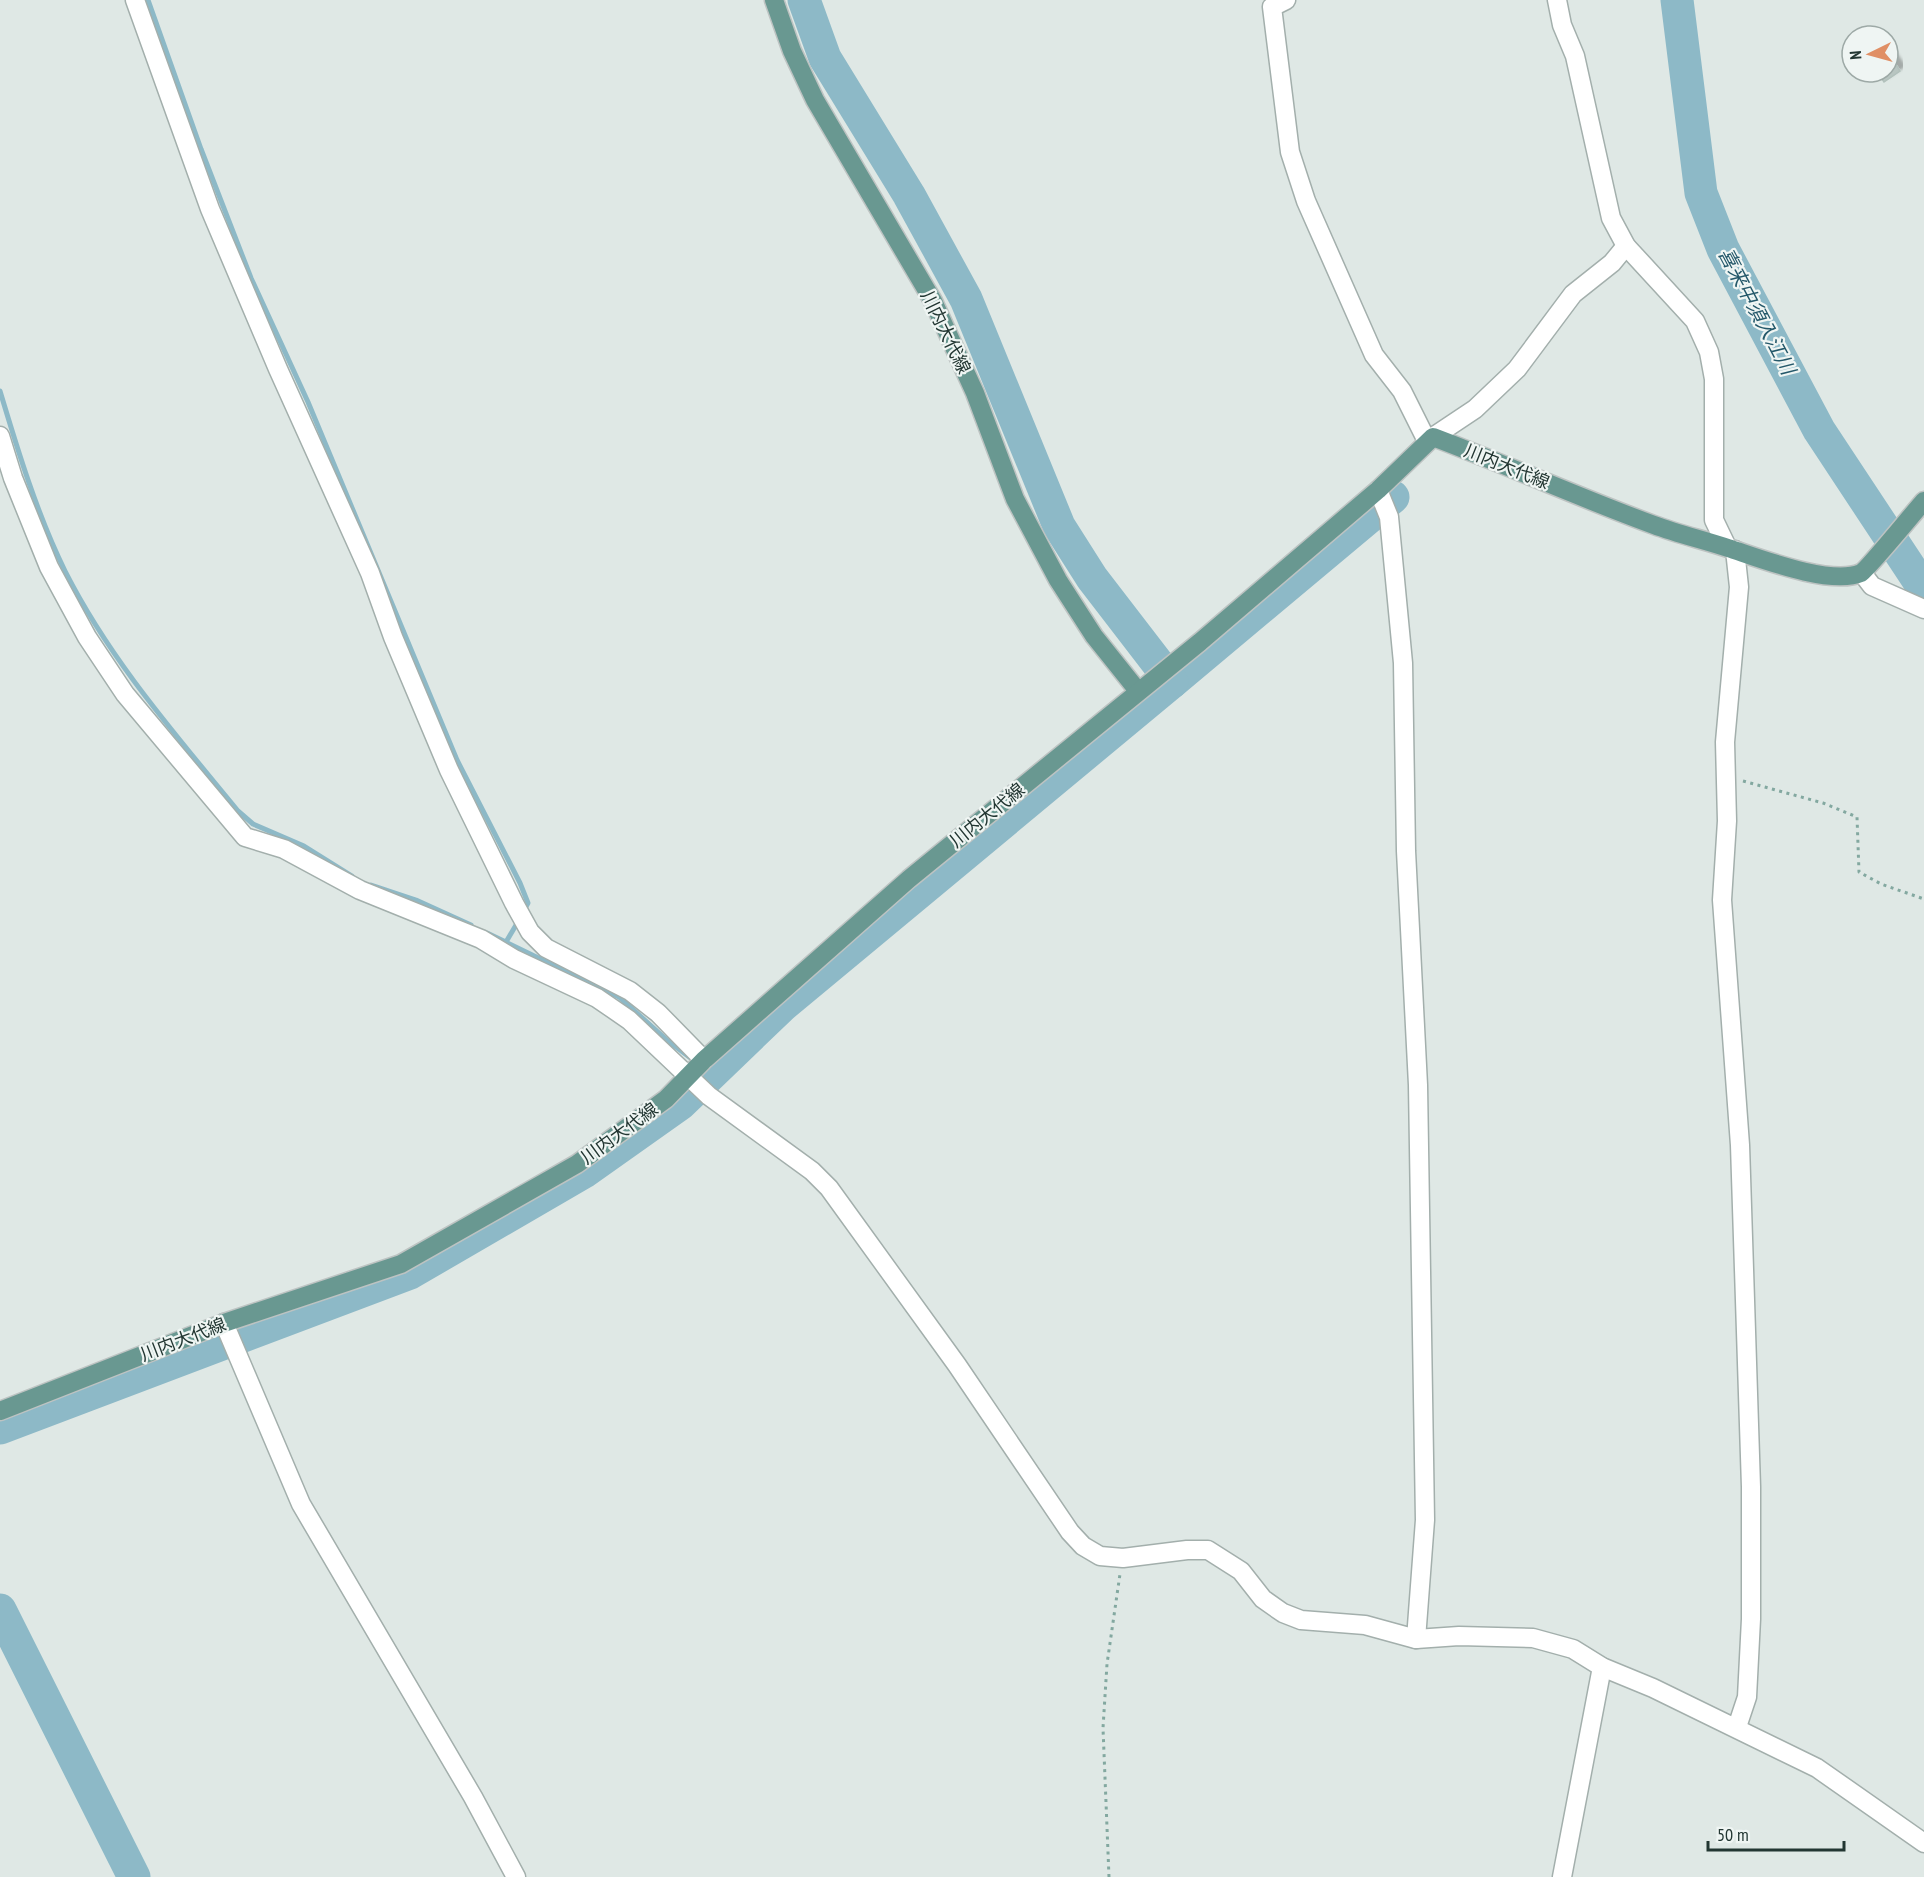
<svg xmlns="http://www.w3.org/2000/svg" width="1924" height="1877" font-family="'PT Sans Narrow','Noto Sans JP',sans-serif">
<defs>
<filter id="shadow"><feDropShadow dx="5" dy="-5" stdDeviation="1.5" flood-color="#0004"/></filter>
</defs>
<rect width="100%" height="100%" fill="#dfe8e5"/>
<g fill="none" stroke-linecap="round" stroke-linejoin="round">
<!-- stream -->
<g stroke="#8db9c7" stroke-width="5">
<polyline points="148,0 201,149 251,278 308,402 457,760 520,883 528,903 523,912"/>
<path d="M0 391C18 451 37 514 65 571 110 660 175 734 238 811L253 824 304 846 352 876"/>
<polyline points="371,885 416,900 471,925"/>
<polyline points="487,933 619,997 668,1041 692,1059"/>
<polyline points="506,942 519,920"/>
<polyline points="702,1067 713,1075"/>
</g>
<!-- river -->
<g stroke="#8db9c7" stroke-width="33">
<polyline points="1677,0 1701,193 1723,249 1819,430 1924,589"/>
<polyline points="1172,682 1393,497"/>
<polyline points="0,1428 410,1273 584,1172 680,1104 782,1006 1172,682 1092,578 1059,526 966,299 909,195 825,58 804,0"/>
<polyline points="0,1610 134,1877"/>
</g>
</g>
<!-- building -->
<polygon fill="#b8c5c1" stroke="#b2c1bc" stroke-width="1.5" filter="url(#shadow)" points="1888,53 1900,71 1884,82 1877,72 1888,72"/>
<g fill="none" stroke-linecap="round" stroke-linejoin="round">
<defs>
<g id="minor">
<polyline points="135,0 210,209 278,369 370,573 393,637 449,770 514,903 530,932 546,948 630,991 658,1013 704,1060"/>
<polyline points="1286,0 1272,7 1290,152 1306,201 1374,355 1402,391 1427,441"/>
<polyline points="1557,0 1562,25 1575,56 1611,218 1626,246 1695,321 1709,352 1714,379 1714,520 1727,547"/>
<polyline points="0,436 13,478 49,567 87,637 125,694 245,837 284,849 360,890 481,939 514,959 597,998 629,1020 709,1096 812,1171 829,1188 957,1365 1070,1532 1083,1546 1100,1556 1123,1558 1187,1550 1208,1550 1241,1571 1263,1599 1283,1613 1301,1620 1365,1625 1416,1639 1459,1636 1533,1638 1573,1649 1602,1667 1653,1688 1817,1768 1924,1843"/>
<polyline points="1433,437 1475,409 1517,369 1573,294 1612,263 1626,246"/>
<polyline points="1378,490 1389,517 1403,663 1406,851 1418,1085 1425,1520 1416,1639"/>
<polyline points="1735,550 1739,587 1725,742 1727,821 1722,900 1740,1145 1751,1487 1751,1619 1747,1697 1737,1727"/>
<polyline points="1862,573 1872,586 1924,609"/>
<polyline points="224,1323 301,1504 473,1797 516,1877"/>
<polyline points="1562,1877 1602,1667"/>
</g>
<g id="major">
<polyline points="774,0 792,51 815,100 933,301 975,393 1015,499 1058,580 1094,636 1138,691"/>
<path d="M0 1411 224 1323 401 1264 577 1164 666 1099 704 1060 909 879 1200 642 1378 490 1433 437C1507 465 1580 498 1654 525 1678 534 1704 540 1728 548 1759 558 1830 586 1861 573 1867 570 1915 511 1924 501"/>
</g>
</defs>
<!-- minor casing -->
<use href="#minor" stroke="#a3afac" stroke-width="21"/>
<!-- major casing -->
<use href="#major" stroke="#bdc3c2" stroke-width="21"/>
<!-- path -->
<g stroke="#83a8a0" stroke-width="3" stroke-dasharray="3 4.5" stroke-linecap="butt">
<polyline points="1743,781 1823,803 1857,817 1859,872 1881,884 1924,899"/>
<polyline points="1109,1877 1103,1728 1107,1664 1120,1574"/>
</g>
<!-- minor -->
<use href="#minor" stroke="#fff" stroke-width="18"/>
<!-- major -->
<use href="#major" stroke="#699891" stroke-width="18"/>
</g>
<g text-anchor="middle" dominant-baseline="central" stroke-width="4.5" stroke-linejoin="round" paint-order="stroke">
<!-- street labels -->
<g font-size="18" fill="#223632" stroke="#eff5f3">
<text transform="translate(946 332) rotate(64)">川内大代線</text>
<text transform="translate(1507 466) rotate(22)">川内大代線</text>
<text transform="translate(987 815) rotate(-39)">川内大代線</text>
<text transform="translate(619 1133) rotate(-36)">川内大代線</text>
<text transform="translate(183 1339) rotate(-21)">川内大代線</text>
</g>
<!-- water labels -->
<g font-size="20" font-style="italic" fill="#24586a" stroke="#eff5f3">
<text transform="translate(1757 311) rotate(62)">喜来中須入江川</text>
</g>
</g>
<!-- north arrow -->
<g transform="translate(1870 54) rotate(265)"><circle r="28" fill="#eff5f3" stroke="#9da9a6" stroke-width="1.5"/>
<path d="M0-4.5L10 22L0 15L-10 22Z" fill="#e08f65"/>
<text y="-9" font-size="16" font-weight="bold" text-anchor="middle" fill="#223632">N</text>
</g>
<!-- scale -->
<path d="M1708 1841v9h136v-9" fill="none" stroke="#223632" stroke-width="3"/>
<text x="1717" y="1841" font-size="18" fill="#223632" stroke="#eff5f3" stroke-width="4.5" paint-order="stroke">50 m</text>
</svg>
